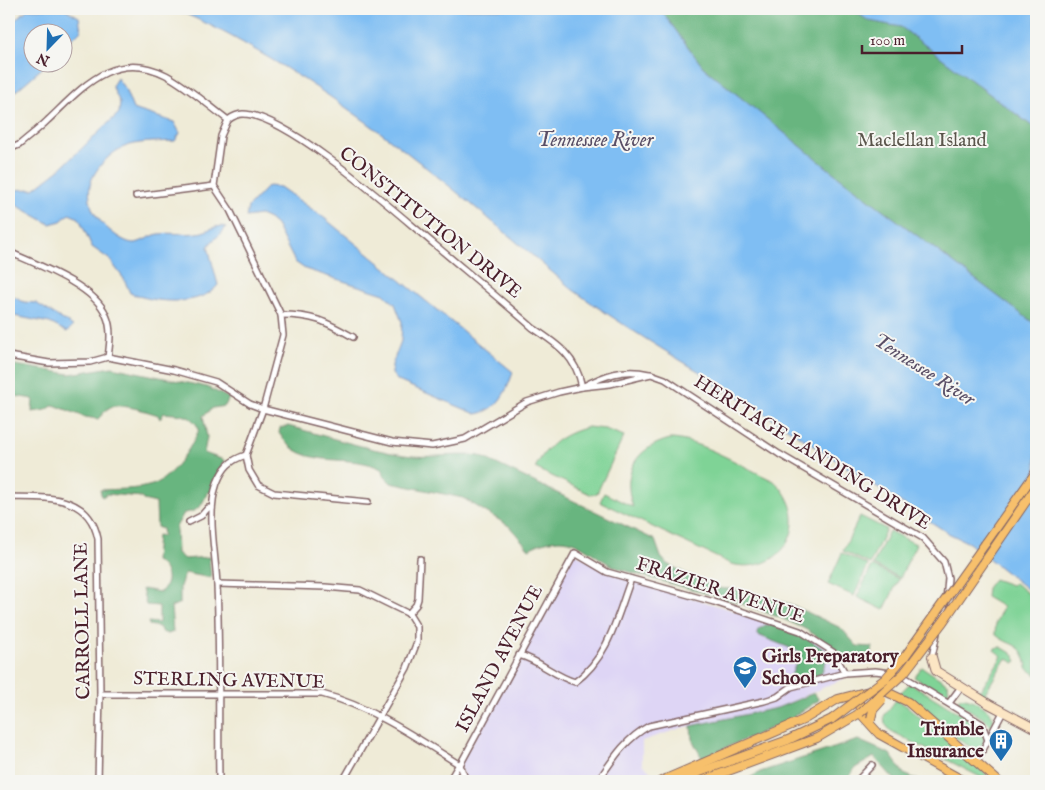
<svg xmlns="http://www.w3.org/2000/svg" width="1045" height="790" font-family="'IM FELL English',serif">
<rect width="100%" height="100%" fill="#f6f6f2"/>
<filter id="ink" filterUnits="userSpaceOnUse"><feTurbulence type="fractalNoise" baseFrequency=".02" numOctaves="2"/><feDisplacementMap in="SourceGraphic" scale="10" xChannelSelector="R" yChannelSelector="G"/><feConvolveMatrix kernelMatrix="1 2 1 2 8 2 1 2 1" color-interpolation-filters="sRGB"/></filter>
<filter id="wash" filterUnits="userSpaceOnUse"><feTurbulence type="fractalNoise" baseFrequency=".0096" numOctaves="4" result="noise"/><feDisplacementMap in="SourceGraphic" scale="20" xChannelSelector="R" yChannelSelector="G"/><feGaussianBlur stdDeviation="1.12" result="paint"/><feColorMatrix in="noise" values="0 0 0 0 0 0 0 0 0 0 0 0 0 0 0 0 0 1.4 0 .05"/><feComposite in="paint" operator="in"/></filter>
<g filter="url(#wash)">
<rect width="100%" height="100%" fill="#efebd7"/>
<!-- built -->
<polygon fill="#ded5f5" points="575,553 607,572 800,631 833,652 845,673 845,678 777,708 681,728 642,741 642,764 654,775 641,781 466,781 460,765"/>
<!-- green -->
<g fill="#7fd396" stroke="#647960">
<path d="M588 427 605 429 624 436 597 493 592 495 535 468C547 444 563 434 588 427Z"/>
<path d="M670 439C699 439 747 469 774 481 815 518 785 577 731 564L600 502 604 493 633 507C621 473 635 448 670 439Z"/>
<polygon points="860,516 886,529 870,564 843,551"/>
<polygon points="889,531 916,544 900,578 873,565"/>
<polygon points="842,553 868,565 854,596 828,584"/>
<polygon points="872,566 899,579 884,610 857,597"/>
<path d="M994 579 1011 585 1015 583 1036 600V675L1027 668C1023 640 1010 648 995 634L996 622 1003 607 986 597 987 588Z"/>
<polygon points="1001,647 1013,654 1017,661 1014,663 1006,658 985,693 989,696 988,699 975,690 981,690 1002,656 994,650 995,648"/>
<polygon points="922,667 948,684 949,694 943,694 914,677"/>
<path d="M910 683 981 727 985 735 983 745 978 749C952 743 928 706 900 693Z"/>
<path d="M960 698C970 696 991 709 994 719L991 727 984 719 957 702Z"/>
<polygon points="896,700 907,706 994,781 988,781 891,731 885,724 884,716"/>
</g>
<!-- forest -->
<g fill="#67b57f" stroke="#586a55">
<polygon points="660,9 851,9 869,21 901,27 1036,129 1036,325 830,170 703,67"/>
<path d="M9 364 70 374 112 367 207 387 229 398 225 406 213 408 203 416 207 437 204 453 224 460 213 491 207 493C202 506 198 512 184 513L176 527 177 553 184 559 209 557 211 578 185 573 180 586V603L171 607 173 632 168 634 162 632 159 627 149 625 148 622 159 623V606L146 605 142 589 160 592C172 583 168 567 155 561L157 535 163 536 162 529 157 527 156 503 143 500 141 497 107 494 102 497 100 490C116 489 136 490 152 485 170 480 193 446 199 429 191 413 180 415 164 413L160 419 158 415C150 412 122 404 114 406 107 407 103 414 98 419L85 417 54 405 46 410 32 412 33 399 9 395Z"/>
<path d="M288 426C326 436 365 449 404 455 429 459 454 453 480 456L655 540 661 557 667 564 716 588 743 590 790 604 841 628 857 646 873 647 872 652 856 662C836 655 821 636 801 627 744 600 680 588 620 569 602 563 587 546 569 541 556 538 541 542 529 549L509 526 463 498 391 483 384 476 383 470C352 451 303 473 279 433L280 428Z"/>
<path d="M765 625C788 624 811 641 829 653L821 674 790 686 791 676 800 652 758 635V631Z"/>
<polygon points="814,693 819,700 785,722 702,758 692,739 691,726 777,708"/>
<polygon points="858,740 890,754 904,774 921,781 896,781 874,757 855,768 847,781 744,781 760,772"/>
</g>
<!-- water -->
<g fill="#7fbef3" stroke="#646e8f">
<polygon points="28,9 65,9 79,17 81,30 63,48 62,32 32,32 32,62 48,63 9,97 9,25"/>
<path d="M173 9H660L703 67 830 170 1036 325V596L969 543 948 533 736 395 727 390 721 393 717 391 715 381C666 352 619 323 573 290 474 206 376 120 264 55 235 38 205 21 173 9Z"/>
<polygon points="851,9 1036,9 1036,129 901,27 869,21"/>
<path d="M117 78 125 89 133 109 174 122 180 133 175 141C143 143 122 139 100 166 89 180 87 191 92 208 96 220 121 244 135 243 143 242 151 235 159 234 172 232 185 235 197 233 209 232 214 224 226 227 221 236 213 238 208 247L218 285C201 307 154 303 130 293L124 279 109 259 92 247 79 218 69 214 61 221 50 224 9 201V190L34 189 61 168 119 113 120 103 112 86Z"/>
<path d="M268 186 280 187 323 217 513 372C507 391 498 411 476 414L398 381 392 374V365L401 341 402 322 395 304 384 294 305 269 295 262 276 225 269 219 260 215 246 217 248 207Z"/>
<polygon points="9,295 24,302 36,303 73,326 67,332 50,323 9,315"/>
</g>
</g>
<g filter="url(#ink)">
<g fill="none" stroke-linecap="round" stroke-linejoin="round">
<defs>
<g id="street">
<path d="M228 120C232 117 238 114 243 114 287 114 398 214 434 244 467 272 500 299 533 328 557 344 576 356 582 387 605 375 623 368 649 374"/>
<polyline points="228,120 221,136 214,186 230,210 281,315 283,335 263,409 246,455 249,470 258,485 274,493 368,502"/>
<path d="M9 149 19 145C28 137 39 129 48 120 83 87 114 49 166 75 188 87 208 105 228 120"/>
<polyline points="136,196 214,186"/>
<path d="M9 252C36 264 95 286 106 315 112 328 110 343 108 357"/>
<path d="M281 315C313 315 325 321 353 337"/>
<polyline points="9,356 49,363 90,362 108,357 174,370 216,382 250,404 263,409 392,442 432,446 465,439 527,402 559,392 582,387 610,384 651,374 665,379 779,454 923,538 944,562 948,578 946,601 939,624"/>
<path d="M9 497C45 498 89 493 98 539L100 694 98 781"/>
<polyline points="189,522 201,516 208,508 212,508"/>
<polyline points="217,584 325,587 360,590 409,614 417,627 417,642 407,668 343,781"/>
<polyline points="408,614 416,605 418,599 420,559"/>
<path d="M519 655C539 660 554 676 575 682 609 657 617 616 631 579"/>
<polyline points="932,657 937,633"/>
<path d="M100 694H322C372 707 417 738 460 765"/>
<polyline points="949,703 961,687"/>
<polyline points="977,761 1003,712"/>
<path d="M219 781C218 716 220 651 217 586 216 553 206 515 217 483 223 468 230 460 246 455"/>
<polyline points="449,781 459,764"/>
<polyline points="466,781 460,765 575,553 607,572 714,602 800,631 833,652 845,673"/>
<path d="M598 781C613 759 625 739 649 726L764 701 777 697 791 687 845 673 875 671 891 673 906 678 982 724 988 740"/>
<polyline points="857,781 872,765"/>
</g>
<polyline id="secondary" points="932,657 936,671 989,704 1036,729"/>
<g id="primary">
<polyline points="985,544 1036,472"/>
<polyline points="859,701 860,713 879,734 964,781"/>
<polyline points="661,781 803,720 838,699 869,691 887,692 908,702 998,781"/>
<polyline points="675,781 788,740 832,719"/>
<polyline points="701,781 817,738 860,713"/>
</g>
</defs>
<!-- street casing -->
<use href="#street" stroke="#846667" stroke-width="8"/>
<!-- secondary casing -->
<use href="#secondary" stroke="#846667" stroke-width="10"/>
<!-- primary casing -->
<use href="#primary" stroke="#846667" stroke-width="10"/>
<!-- street -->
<use href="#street" stroke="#fff" stroke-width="5"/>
<!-- secondary -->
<use href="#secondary" stroke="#fce6c4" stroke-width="8"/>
<!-- primary -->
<use href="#primary" stroke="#f7c06c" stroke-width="8"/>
<defs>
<g id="primary-bridge">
<polyline points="860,713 904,673 943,622 1036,487"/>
<polyline points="832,719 885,679 906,655 985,544"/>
<polyline points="871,719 873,710 882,700"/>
</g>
</defs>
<!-- primary-bridge casing -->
<use href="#primary-bridge" stroke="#846667" stroke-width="10" stroke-linecap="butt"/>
<!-- primary-bridge -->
<use href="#primary-bridge" stroke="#f7c06c" stroke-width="8"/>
</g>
</g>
<!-- icons -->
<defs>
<symbol id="school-pin" viewBox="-11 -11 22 30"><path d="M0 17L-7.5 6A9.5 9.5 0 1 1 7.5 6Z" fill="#1f6fb2" stroke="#f6f6f2"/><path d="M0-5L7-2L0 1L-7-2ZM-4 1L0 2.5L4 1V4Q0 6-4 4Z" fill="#fff"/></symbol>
<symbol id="building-pin" viewBox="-11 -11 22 30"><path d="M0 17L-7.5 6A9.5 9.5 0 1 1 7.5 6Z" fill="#1f6fb2" stroke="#f6f6f2"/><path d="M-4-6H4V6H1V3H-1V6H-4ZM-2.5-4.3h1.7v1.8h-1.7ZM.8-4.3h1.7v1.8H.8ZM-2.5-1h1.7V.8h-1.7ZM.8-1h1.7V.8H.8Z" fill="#fff"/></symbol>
</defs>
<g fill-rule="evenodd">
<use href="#school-pin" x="731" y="654" width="28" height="38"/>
<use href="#building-pin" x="987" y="727" width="28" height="38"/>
</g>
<g text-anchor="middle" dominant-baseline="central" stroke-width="4" stroke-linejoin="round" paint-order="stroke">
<!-- park labels -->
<g font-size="19" fill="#5a554b" stroke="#f6f6f2">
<text x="922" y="141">Maclellan Island</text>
</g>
<!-- street labels -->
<g font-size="19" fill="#4a1f2b" stroke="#f6f6f2">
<text transform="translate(430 223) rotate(39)">CONSTITUTION DRIVE</text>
<text transform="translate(812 453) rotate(32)">HERITAGE LANDING DRIVE</text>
<text transform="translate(720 591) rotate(18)">FRAZIER AVENUE</text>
<text transform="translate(83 621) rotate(-91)">CARROLL LANE</text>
<text transform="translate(500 659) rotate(-62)">ISLAND AVENUE</text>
<text transform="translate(229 681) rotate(1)">STERLING AVENUE</text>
</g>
<!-- poi labels -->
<g font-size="19" font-weight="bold" fill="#4a1f2b" stroke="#f6f6f2" text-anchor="start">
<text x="762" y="657">Girls Preparatory<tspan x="762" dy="22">School</tspan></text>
<text x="984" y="730" text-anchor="end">Trimble<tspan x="984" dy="22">Insurance</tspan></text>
</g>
<!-- water labels -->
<g font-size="20" font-style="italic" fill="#5a4f67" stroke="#f6f6f2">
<text x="595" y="140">Tennessee River</text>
<text transform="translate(924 370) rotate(33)">Tennessee River</text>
</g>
</g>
<!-- margin -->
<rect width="1045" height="790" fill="none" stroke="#f6f6f2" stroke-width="30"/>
<!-- north arrow -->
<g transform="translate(48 48) rotate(203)"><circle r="24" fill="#f6f6f2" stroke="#b1a0a2"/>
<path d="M0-4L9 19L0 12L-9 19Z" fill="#1f6fb2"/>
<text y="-8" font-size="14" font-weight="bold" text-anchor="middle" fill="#4a1f2b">N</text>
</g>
<!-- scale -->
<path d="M862 45v8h100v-8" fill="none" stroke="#4a1f2b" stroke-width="2.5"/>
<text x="870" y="45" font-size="15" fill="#4a1f2b" stroke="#f6f6f2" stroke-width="4" paint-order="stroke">100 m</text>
</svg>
